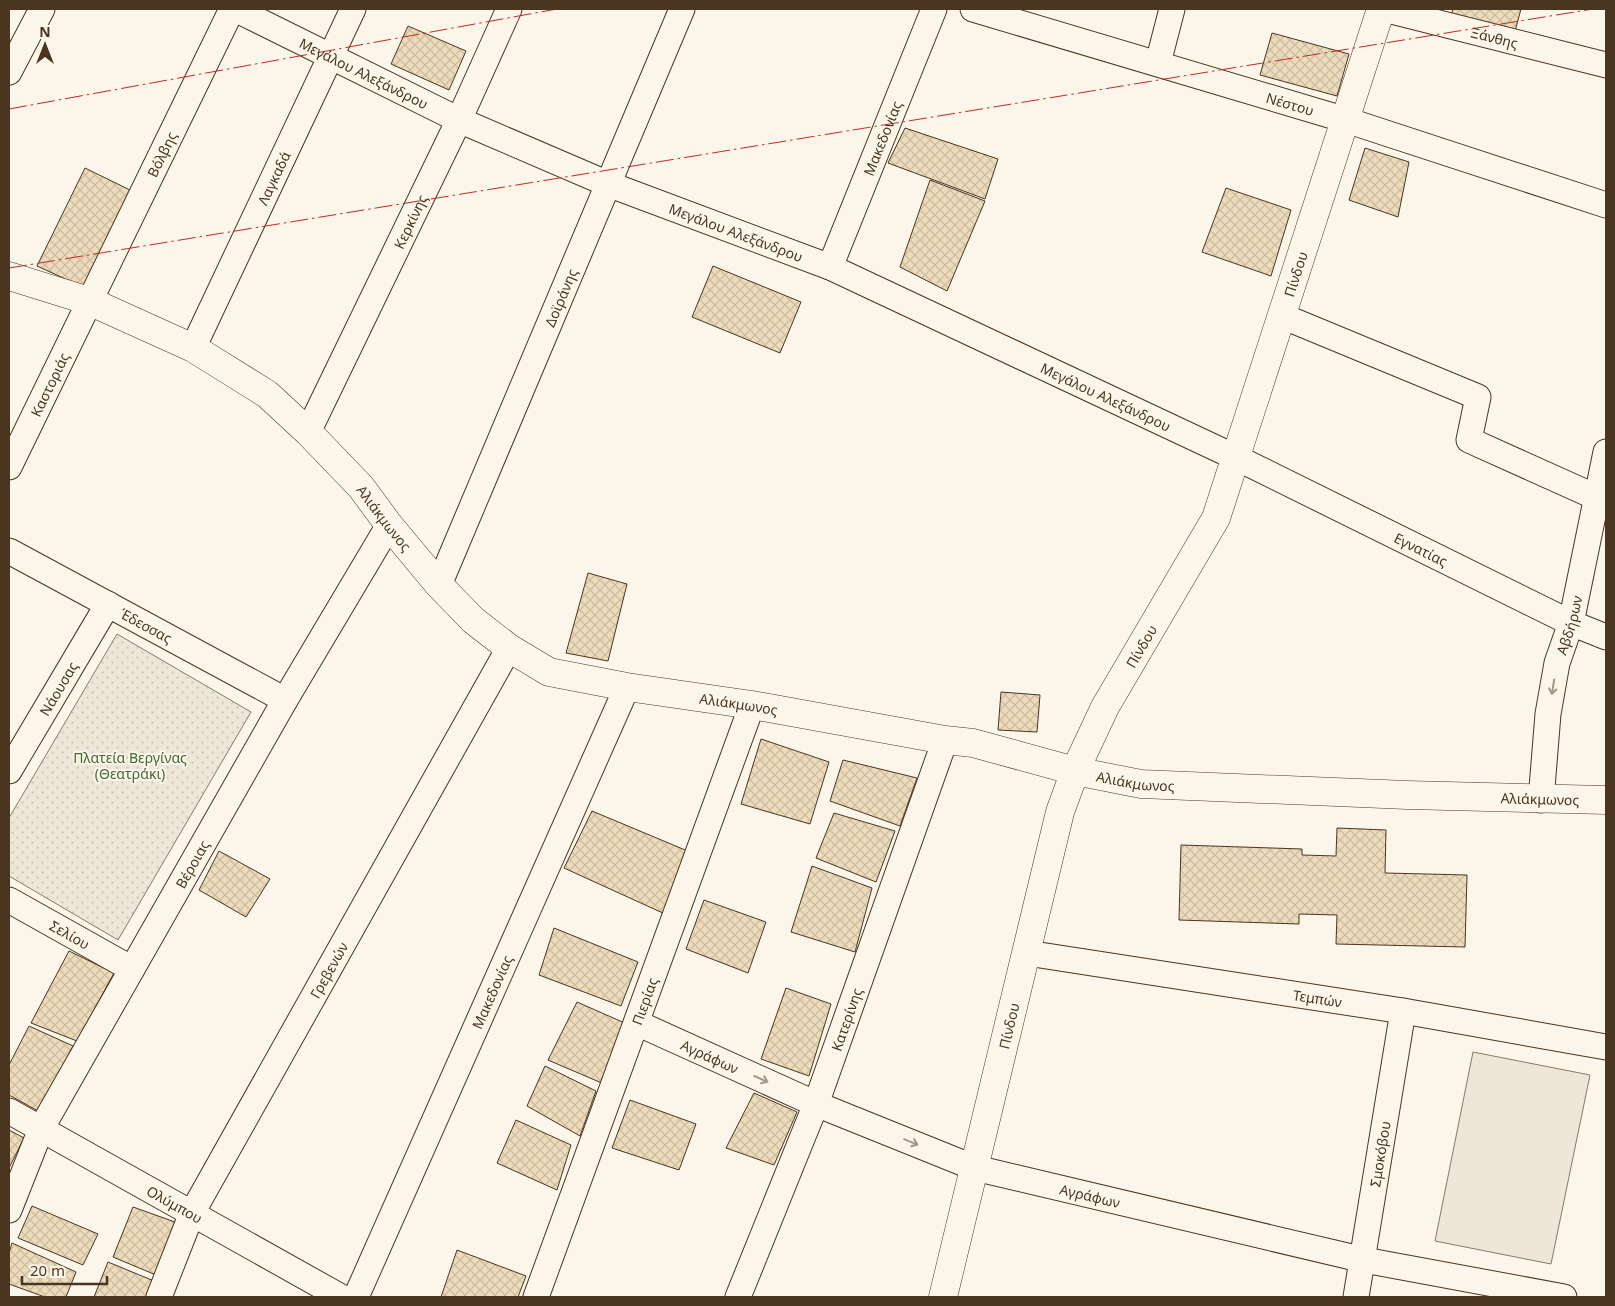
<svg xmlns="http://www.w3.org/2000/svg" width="1615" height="1306" font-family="'Noto Sans',sans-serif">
<defs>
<pattern id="park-dots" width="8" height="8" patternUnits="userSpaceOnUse" patternTransform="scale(1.25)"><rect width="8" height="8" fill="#ede6d9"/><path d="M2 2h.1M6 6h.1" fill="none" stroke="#cdc6ba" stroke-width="1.8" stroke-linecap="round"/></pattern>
<pattern id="building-cross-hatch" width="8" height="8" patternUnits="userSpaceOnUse" patternTransform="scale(1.25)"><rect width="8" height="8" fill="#ecdcbc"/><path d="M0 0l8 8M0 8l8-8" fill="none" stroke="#ccbda1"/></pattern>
</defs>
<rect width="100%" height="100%" fill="#fbf6e9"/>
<!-- grass -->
<polygon fill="#ede6d9" stroke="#887966" points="1473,1052 1590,1075 1551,1264 1435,1241"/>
<!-- park -->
<polygon fill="url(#park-dots)" stroke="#887966" points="117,634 251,712 118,940 9,876 9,818"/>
<!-- building -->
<g fill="url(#building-cross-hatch)" stroke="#4a3520">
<polygon points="1453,9 1521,9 1514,35 1450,19"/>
<polygon points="408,26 466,51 449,90 391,64"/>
<polygon points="1272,33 1349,54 1337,96 1260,75"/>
<polygon points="905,128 998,159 985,199 888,163"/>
<polygon points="1365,148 1409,162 1398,217 1349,200"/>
<polygon points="85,168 134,192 83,287 37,266"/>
<polygon points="930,180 985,201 947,291 900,267"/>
<polygon points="1226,188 1291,210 1271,276 1202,252"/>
<polygon points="713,266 801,302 780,353 692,317"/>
<polygon points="588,573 627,584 608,661 566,653"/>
<polygon points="1001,692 1040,695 1037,732 998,730"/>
<polygon points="761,739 829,762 810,824 741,804"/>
<polygon points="843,760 917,778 900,826 830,801"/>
<polygon points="592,811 690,852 665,914 564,868"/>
<polygon points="834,813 895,831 876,882 816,858"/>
<polygon points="1337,828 1386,830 1385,873 1467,875 1465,947 1336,944 1337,915 1299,914 1299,924 1179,920 1181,845 1302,849 1302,855 1336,856"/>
<polygon points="219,851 270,879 246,917 199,890"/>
<polygon points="812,866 872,888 855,952 791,932"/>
<polygon points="704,900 766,922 748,973 686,949"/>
<polygon points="554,928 638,962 621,1006 539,975"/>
<polygon points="69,951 114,973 77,1041 31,1023"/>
<polygon points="786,988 831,1004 809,1076 761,1059"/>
<polygon points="577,1002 627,1024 604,1084 548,1060"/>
<polygon points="29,1026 73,1046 40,1112 9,1095 9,1065"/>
<polygon points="545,1066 596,1091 580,1136 527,1106"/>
<polygon points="754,1093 797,1112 774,1165 726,1148"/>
<polygon points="630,1100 696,1124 679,1170 612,1148"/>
<polygon points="516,1120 571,1145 557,1190 497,1163"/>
<polygon points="9,1130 24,1138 9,1168"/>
<polygon points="32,1206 98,1234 83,1265 18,1238"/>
<polygon points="133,1207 175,1222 156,1275 113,1257"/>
<polygon points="12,1243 76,1272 66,1297 45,1297 9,1284 9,1253"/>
<polygon points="457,1250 526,1276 518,1297 441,1297"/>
<polygon points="108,1262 154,1281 148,1297 94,1297"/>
</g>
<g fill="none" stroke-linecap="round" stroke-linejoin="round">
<defs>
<g id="street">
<path id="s1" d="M235 9 459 120 608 184 830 267 1237 458 1571 623 1606 637"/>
<path id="s2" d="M973 9 1346 120 1606 205"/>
<path id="s3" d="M1383 9 1606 65"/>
<polyline points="1158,63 1172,9"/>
<polyline points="9,72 42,9"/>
<path id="s4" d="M830 267 934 9"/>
<polyline points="1282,316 1478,397 1469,440 1598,498"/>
<path id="s5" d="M193 348 353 9"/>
<path id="s6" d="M308 432 459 120 509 9"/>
<path id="s7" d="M9 467 232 9"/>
<path id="s8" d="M9 551 285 700"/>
<path id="s9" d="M439 585 682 9"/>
<path id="s10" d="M9 771 108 604"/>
<path id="s11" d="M1541 800 1548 714 1557 663 1571 623 1606 452"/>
<path id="s12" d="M9 900 132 969"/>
<path id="s13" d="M1027 953 1403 1011 1606 1047"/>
<path id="s14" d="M637 1023 816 1104 975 1168 1364 1260 1564 1297"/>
<path id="s15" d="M9 1111 341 1297"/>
<path id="s16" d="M9 1210 41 1129 285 700 389 525"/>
<path id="s17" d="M159 1297 192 1213 509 648"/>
<path id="s18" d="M356 1297 627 687"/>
<path id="s19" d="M536 1297 752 705"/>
<path id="s20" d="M738 1297 816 1104 945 740"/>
<path id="s21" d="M1356 1297 1403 1011"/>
</g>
<g id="secondary">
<path id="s22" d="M9 276 89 301 193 348 267 394 308 432 361 487 389 525 439 585 473 620 509 648 549 672 627 687 752 705 945 740 973 743 1075 771 1141 784 1407 795 1606 800"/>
<path id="s23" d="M943 1297 1060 812 1075 771 1105 707 1216 518 1381 9"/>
</g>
</defs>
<!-- street casing -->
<use href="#street" stroke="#4a3520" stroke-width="27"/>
<!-- secondary casing -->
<use href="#secondary" stroke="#4a3520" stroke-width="29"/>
<!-- street -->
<use href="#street" stroke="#fbf6e9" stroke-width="25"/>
<!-- secondary -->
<use href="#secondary" stroke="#fbf6e9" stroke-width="28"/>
<!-- power -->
<g stroke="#c62828" stroke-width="1" stroke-dasharray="18 4 2.5 4" stroke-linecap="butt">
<polyline points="9,109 557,9"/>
<polyline points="9,268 1593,9"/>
</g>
</g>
<!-- one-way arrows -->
<defs><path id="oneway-shaft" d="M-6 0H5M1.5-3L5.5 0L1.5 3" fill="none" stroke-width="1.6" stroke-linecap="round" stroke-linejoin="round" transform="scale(1.25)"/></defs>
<g stroke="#a29684">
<use href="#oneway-shaft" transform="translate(1553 687) rotate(99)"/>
<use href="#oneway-shaft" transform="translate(761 1079) rotate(24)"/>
<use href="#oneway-shaft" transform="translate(911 1142) rotate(22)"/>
</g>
<g text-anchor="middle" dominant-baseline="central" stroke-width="4" stroke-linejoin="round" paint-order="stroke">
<!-- street labels -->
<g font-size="14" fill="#4a3520" stroke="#fbf6e9">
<text stroke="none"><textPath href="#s3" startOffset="115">Ξάνθης</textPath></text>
<text stroke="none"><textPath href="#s1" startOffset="144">Μεγάλου Αλεξάνδρου</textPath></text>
<text stroke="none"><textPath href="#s2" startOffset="331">Νέστου</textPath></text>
<text stroke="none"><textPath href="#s4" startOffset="139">Μακεδονίας</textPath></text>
<text stroke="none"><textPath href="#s7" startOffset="348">Βόλβης</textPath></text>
<text stroke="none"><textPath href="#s5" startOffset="188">Λαγκαδά</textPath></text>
<text stroke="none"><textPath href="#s6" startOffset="234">Κερκίνης</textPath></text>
<text stroke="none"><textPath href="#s1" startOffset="549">Μεγάλου Αλεξάνδρου</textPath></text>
<text stroke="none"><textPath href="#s23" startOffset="1089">Πίνδου</textPath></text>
<text stroke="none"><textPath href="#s9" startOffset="312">Δοϊράνης</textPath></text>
<text stroke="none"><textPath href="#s7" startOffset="92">Καστοριάς</textPath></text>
<text stroke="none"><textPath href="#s1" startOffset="954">Μεγάλου Αλεξάνδρου</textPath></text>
<text stroke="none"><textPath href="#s22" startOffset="456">Αλιάκμωνος</textPath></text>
<text stroke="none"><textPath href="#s1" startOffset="1304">Εγνατίας</textPath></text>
<text stroke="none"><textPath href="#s8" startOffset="156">Έδεσσας</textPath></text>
<text stroke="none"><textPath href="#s11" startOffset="178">Αβδήρων</textPath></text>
<text stroke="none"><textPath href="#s23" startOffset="684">Πίνδου</textPath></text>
<text stroke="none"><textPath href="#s10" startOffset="96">Νάουσας</textPath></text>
<text stroke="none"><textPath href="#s22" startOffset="876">Αλιάκμωνος</textPath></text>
<text stroke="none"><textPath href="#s22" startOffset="1281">Αλιάκμωνος</textPath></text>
<text stroke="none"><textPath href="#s22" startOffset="1686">Αλιάκμωνος</textPath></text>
<text stroke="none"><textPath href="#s16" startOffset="392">Βέροιας</textPath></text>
<text stroke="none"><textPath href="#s12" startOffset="70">Σελίου</textPath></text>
<text stroke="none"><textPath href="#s17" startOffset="369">Γρεβενών</textPath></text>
<text stroke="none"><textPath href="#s18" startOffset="334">Μακεδονίας</textPath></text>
<text stroke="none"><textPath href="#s13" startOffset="294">Τεμπών</textPath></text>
<text stroke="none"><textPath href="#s19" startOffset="315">Πιερίας</textPath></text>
<text stroke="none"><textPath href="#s20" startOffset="298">Κατερίνης</textPath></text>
<text stroke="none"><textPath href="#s23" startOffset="279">Πίνδου</textPath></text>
<text stroke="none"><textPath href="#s14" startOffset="80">Αγράφων</textPath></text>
<text stroke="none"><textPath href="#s21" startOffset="145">Σμοκόβου</textPath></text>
<text stroke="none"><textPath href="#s14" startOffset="486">Αγράφων</textPath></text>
<text stroke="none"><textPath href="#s15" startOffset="190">Ολύμπου</textPath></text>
</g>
<!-- park labels -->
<g font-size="14" fill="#436837" stroke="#fbf6e9">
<text x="130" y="757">Πλατεία Βεργίνας<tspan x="130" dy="16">(Θεατράκι)</tspan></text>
</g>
</g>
<!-- border -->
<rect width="1615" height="1306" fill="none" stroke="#4a3520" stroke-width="20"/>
<!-- north arrow -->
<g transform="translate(45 45)" stroke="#fbf6e9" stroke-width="4" paint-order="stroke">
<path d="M0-4L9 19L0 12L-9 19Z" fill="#4a3520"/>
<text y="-8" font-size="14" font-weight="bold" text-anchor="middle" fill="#4a3520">N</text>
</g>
<!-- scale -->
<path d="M22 1276v8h85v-8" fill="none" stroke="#4a3520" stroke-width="2.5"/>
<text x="30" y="1276" font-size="15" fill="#4a3520" stroke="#fbf6e9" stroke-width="4" paint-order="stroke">20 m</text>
</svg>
